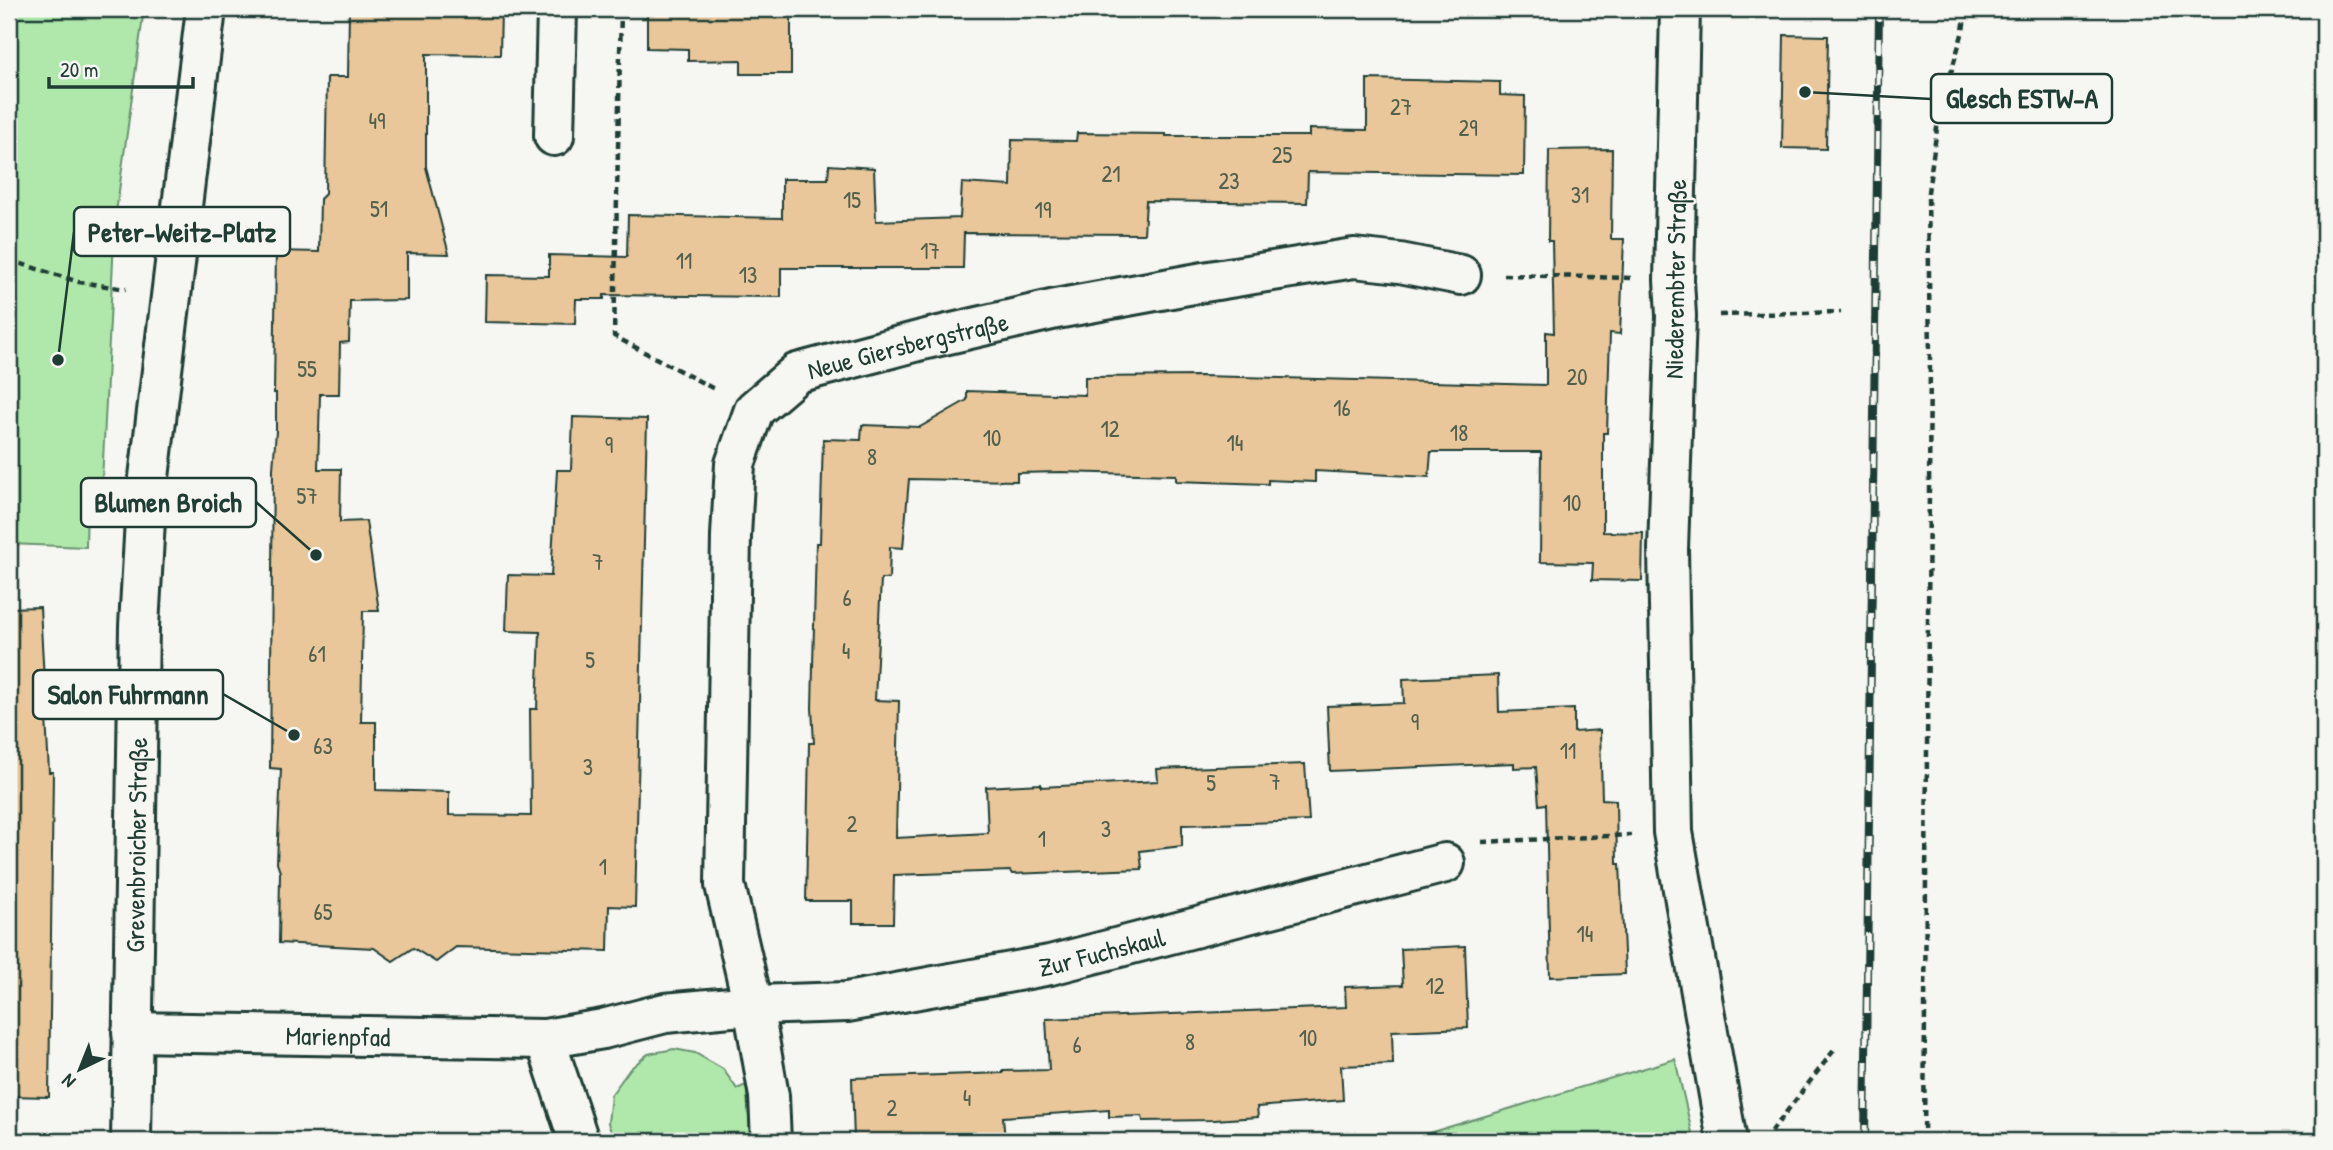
<svg xmlns="http://www.w3.org/2000/svg" width="2333" height="1150" font-family="'Patrick Hand',sans-serif">
<rect width="100%" height="100%" fill="#f6f6f2"/>
<filter id="ink" filterUnits="userSpaceOnUse"><feTurbulence type="fractalNoise" baseFrequency=".0143" numOctaves="2"/><feDisplacementMap in="SourceGraphic" scale="14" xChannelSelector="R" yChannelSelector="G"/><feConvolveMatrix kernelMatrix="1 2 1 2 8 2 1 2 1" color-interpolation-filters="sRGB"/></filter>
<g filter="url(#ink)">
<!-- green -->
<g fill="#b0e8ab" stroke="#689270" stroke-width="2">
<polygon points="9,9 144,9 115,220 101,501 87,501 86,547 9,544"/>
<polygon points="674,1049 695,1053 723,1069 737,1089 746,1085 751,1141 614,1141 608,1123 611,1095 630,1069 648,1054"/>
<polygon points="1675,1059 1694,1141 1402,1141"/>
</g>
<!-- building -->
<g fill="#e9c79a" stroke="#1f3d34" stroke-width="2">
<polygon points="349,9 501,9 500,55 426,54 426,167 449,254 407,253 407,300 350,301 349,342 340,343 339,394 320,394 318,469 341,469 340,522 366,521 379,611 363,611 361,722 376,722 376,790 449,792 449,815 531,816 530,709 537,709 540,632 506,631 508,575 551,576 557,470 571,470 573,417 647,419 635,907 609,906 608,951 456,947 436,962 413,948 393,961 374,948 279,943 280,872 277,863 281,769 270,768 273,469 276,431 276,393 274,393 276,251 319,252 320,199 325,194 327,77 348,77"/>
<polygon points="647,9 791,9 791,74 741,74 741,60 688,61 688,49 647,48"/>
<polygon points="1784,35 1828,36 1826,149 1782,148"/>
<polygon points="1367,79 1500,82 1500,95 1525,96 1524,175 1308,172 1307,203 1146,201 1144,234 964,233 963,268 781,268 781,297 604,295 604,299 576,299 575,324 485,322 486,275 549,276 549,255 627,257 628,215 782,218 782,179 828,179 829,165 874,168 876,221 960,218 962,183 1011,186 1012,140 1076,141 1077,133 1166,134 1166,136 1309,136 1309,129 1367,130"/>
<polygon points="1612,149 1611,239 1624,239 1620,334 1610,333 1607,433 1603,433 1603,532 1643,533 1642,581 1592,580 1593,563 1540,562 1541,452 1431,452 1429,477 1315,471 1315,482 1268,480 1268,484 1176,481 1176,475 1061,472 1017,473 1017,481 909,479 903,548 890,547 889,579 881,579 875,700 899,701 896,838 988,833 986,787 1041,784 1041,787 1158,781 1157,769 1305,764 1309,821 1182,825 1182,846 1140,851 1142,869 1012,874 1010,871 894,875 893,923 853,923 853,901 806,901 809,743 814,743 812,708 816,543 820,543 823,439 861,440 862,425 920,427 967,400 967,391 1085,395 1085,377 1201,376 1546,385 1546,332 1554,333 1552,241 1548,241 1549,150"/>
<polygon points="40,607 49,772 53,772 49,1097 9,1096 9,608"/>
<polygon points="1498,675 1499,712 1574,709 1574,732 1600,730 1602,799 1616,800 1617,864 1620,864 1625,974 1550,977 1546,804 1539,805 1536,767 1514,768 1514,763 1330,771 1327,706 1404,703 1403,679"/>
<polygon points="1465,946 1468,1028 1392,1031 1393,1064 1341,1066 1343,1100 1257,1107 1258,1117 1214,1120 1143,1121 1142,1116 1109,1117 1109,1110 1003,1117 1005,1141 854,1141 852,1078 1003,1073 1003,1071 1049,1070 1046,1019 1346,1007 1345,987 1403,985 1401,949"/>
</g>
<g fill="none" stroke-linecap="round" stroke-linejoin="round">
<defs>
<g id="minor">
<polyline points="1680,9 1674,280 1676,316 1668,549 1673,832 1727,1141"/>
<polyline points="554,136 557,9"/>
<path id="s1" d="M132 1032 545 1039 603 1029 665 1013 753 1005 847 1002 1050 965 1445 863"/>
<polyline points="545,1039 579,1141"/>
<path id="s2" d="M771 1141 769 1096 753 1005 725 885 731 536 735 464 754 410 797 373 922 340 1056 309 1204 282 1354 258 1400 263 1461 275"/>
</g>
<g id="major">
<path id="s3" d="M131 1141 139 626 146 502 206 9"/>
</g>
</defs>
<!-- minor casing -->
<use href="#minor" stroke="#1f3d34" stroke-width="44"/>
<!-- major casing -->
<use href="#major" stroke="#1f3d34" stroke-width="44"/>
<!-- path -->
<g stroke="#1f3d34" stroke-width="4.5" stroke-dasharray="7 5" stroke-linecap="butt">
<polyline points="621,9 614,336 716,390"/>
<polyline points="9,260 79,282 126,289"/>
<polyline points="1504,275 1632,278"/>
<polyline points="1719,315 1841,312"/>
<polyline points="1482,842 1631,835"/>
<polyline points="1771,1132 1835,1049"/>
<polyline points="1924,1141 1930,359 1928,192 1939,114 1963,31 1966,9"/>
</g>
<!-- minor -->
<use href="#minor" stroke="#f6f6f2" stroke-width="38"/>
<!-- major -->
<use href="#major" stroke="#f6f6f2" stroke-width="38"/>
<defs>
<polyline id="rail" points="1865,1141 1879,9"/>
</defs>
<!-- rail casing -->
<use href="#rail" stroke="#1f3d34" stroke-width="8"/>
<!-- rail -->
<use href="#rail" stroke="#f6f6f2" stroke-width="5" stroke-dasharray="16" stroke-linecap="butt"/>
</g>
</g>
<g text-anchor="middle" dominant-baseline="central" stroke-width="5" stroke-linejoin="round" paint-order="stroke">
<!-- number labels -->
<g font-size="23" fill="#52604e">
<text x="1401" y="106">27</text>
<text x="377" y="120">49</text>
<text x="1468" y="127">29</text>
<text x="1282" y="154">25</text>
<text x="1111" y="173">21</text>
<text x="1229" y="180">23</text>
<text x="1580" y="194">31</text>
<text x="852" y="199">15</text>
<text x="379" y="208">51</text>
<text x="1043" y="209">19</text>
<text x="930" y="250">17</text>
<text x="684" y="260">11</text>
<text x="748" y="274">13</text>
<text x="307" y="368">55</text>
<text x="1577" y="376">20</text>
<text x="1342" y="407">16</text>
<text x="1110" y="428">12</text>
<text x="1459" y="432">18</text>
<text x="992" y="437">10</text>
<text x="1235" y="442">14</text>
<text x="609" y="444">9</text>
<text x="872" y="456">8</text>
<text x="307" y="495">57</text>
<text x="1572" y="502">10</text>
<text x="598" y="561">7</text>
<text x="847" y="597">6</text>
<text x="846" y="650">4</text>
<text x="317" y="653">61</text>
<text x="590" y="659">5</text>
<text x="1415" y="721">9</text>
<text x="323" y="745">63</text>
<text x="1568" y="750">11</text>
<text x="588" y="766">3</text>
<text x="1275" y="781">7</text>
<text x="1211" y="782">5</text>
<text x="852" y="823">2</text>
<text x="1106" y="828">3</text>
<text x="1042" y="838">1</text>
<text x="603" y="866">1</text>
<text x="323" y="911">65</text>
<text x="1585" y="933">14</text>
<text x="1435" y="985">12</text>
<text x="1308" y="1037">10</text>
<text x="1190" y="1041">8</text>
<text x="1077" y="1044">6</text>
<text x="967" y="1097">4</text>
<text x="892" y="1107">2</text>
</g>
<!-- street labels -->
<g font-size="26" fill="#1f3d34" stroke="#f6f6f2">
<text transform="translate(1675 279) rotate(-89)">Niederembter Straße</text>
<text stroke="none"><textPath href="#s2" startOffset="910">Neue Giersbergstraße</textPath></text>
<text stroke="none"><textPath href="#s3" startOffset="296">Grevenbroicher Straße</textPath></text>
<text stroke="none"><textPath href="#s1" startOffset="978">Zur Fuchskaul</textPath></text>
<text stroke="none"><textPath href="#s1" startOffset="206">Marienpfad</textPath></text>
</g>
</g>
<!-- callouts -->
<path fill="none" stroke="#1f3d34" stroke-width="2.5" d="M1805 92L1931 99M58 360L74 232M316 555L256 502M294 735L223 694"/>
<g fill="#1f3d34" stroke="#f6f6f2" stroke-width="2.5">
<circle cx="1805" cy="92" r="7"/>
<circle cx="58" cy="360" r="7"/>
<circle cx="316" cy="555" r="7"/>
<circle cx="294" cy="735" r="7"/>
</g>
<g fill="#f6f6f2" stroke="#1f3d34" stroke-width="2.5">
<rect x="1931" y="74" width="181" height="49" rx="7"/>
<rect x="74" y="207" width="216" height="49" rx="7"/>
<rect x="81" y="478" width="175" height="49" rx="7"/>
<rect x="33" y="670" width="190" height="49" rx="7"/>
</g>
<g font-size="28" text-anchor="middle" font-weight="bold" fill="#1f3d34">
<text x="2022" y="108">Glesch ESTW-A</text>
<text x="182" y="242">Peter-Weitz-Platz</text>
<text x="168" y="512">Blumen Broich</text>
<text x="128" y="704">Salon Fuhrmann</text>
</g>
<!-- margin -->
<rect width="2333" height="1150" fill="none" stroke="#f6f6f2" stroke-width="35"/>
<rect x="18" y="18" width="2298" height="1115" fill="none" stroke="#1f3d34" stroke-width="2.5" filter="url(#ink)"/>
<!-- north arrow -->
<g transform="translate(80 1069) rotate(223)" stroke="#f6f6f2" stroke-width="5" paint-order="stroke">
<path d="M0-5L12 26L0 18L-12 26Z" fill="#1f3d34"/>
<text y="-10" font-size="19" font-weight="bold" text-anchor="middle" fill="#1f3d34">N</text>
</g>
<!-- scale -->
<path d="M49 77v10h144v-10" fill="none" stroke="#1f3d34" stroke-width="3.5"/>
<text x="60" y="77" font-size="21" fill="#1f3d34" stroke="#f6f6f2" stroke-width="5" paint-order="stroke">20 m</text>
</svg>
